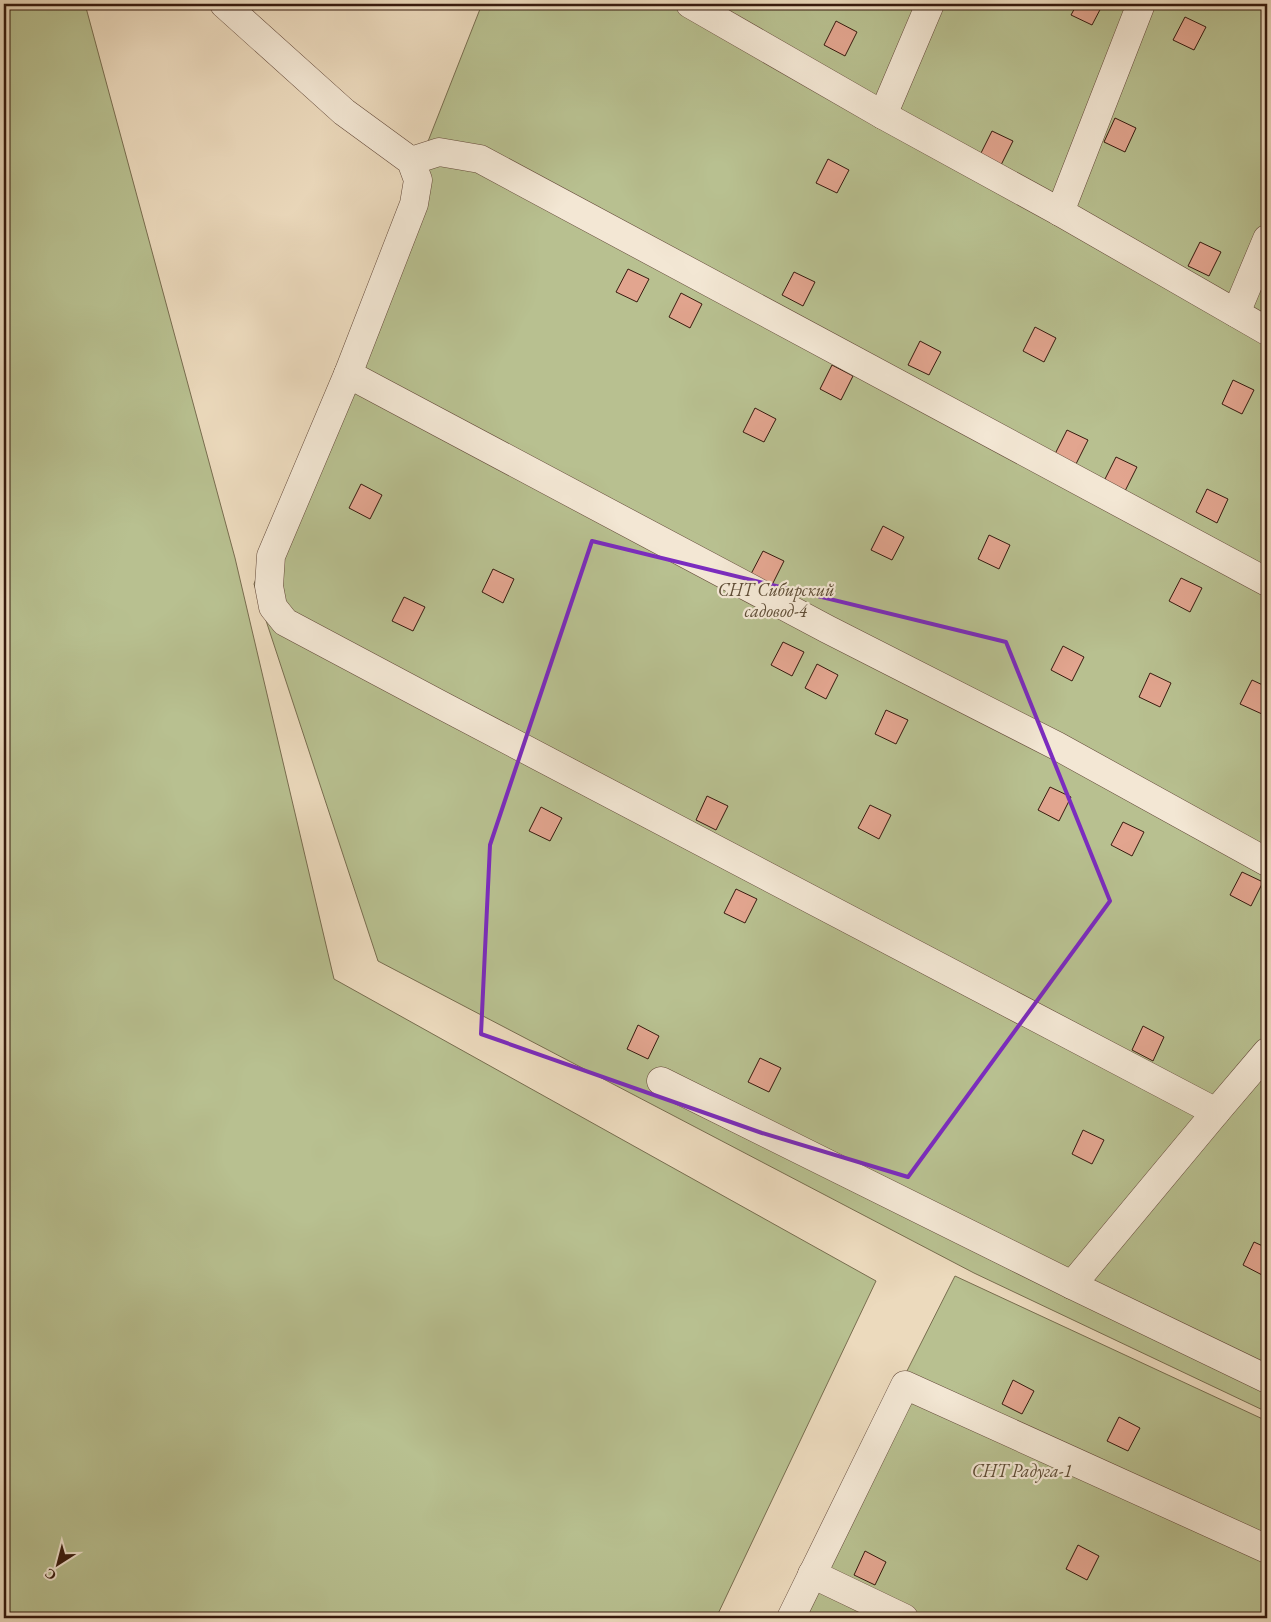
<svg xmlns="http://www.w3.org/2000/svg" width="1271" height="1622" font-family="'EB Garamond',serif">
<rect width="100%" height="100%" fill="#ecdabd"/>
<filter id="stains"><feTurbulence type="fractalNoise" baseFrequency=".004" numOctaves="4"/><feColorMatrix values="0 0 0 0 .2 0 0 0 0 .09 0 0 0 0 .02 0 0 0 .5 -.17"/></filter>
<radialGradient id="worn" r=".72"><stop offset=".6" stop-color="#630" stop-opacity="0"/><stop offset="1" stop-color="#630" stop-opacity=".3"/></radialGradient>
<!-- green -->
<g fill="#b8c090" stroke="#786d4f">
<polygon points="4,4 85,4 235,558 334,979 876,1281 716,1618 4,1618"/>
<polygon points="482,4 1267,4 1267,1412 974,1273 378,961 254,584"/>
<polygon points="955,1276 1267,1421 1267,1618 782,1618"/>
</g>
<!-- building -->
<g fill="#e2a58f" stroke="#371a0e">
<polygon points="1077,4 1103,4 1092,25 1071,15"/>
<polygon points="1185,17 1206,27 1194,50 1173,40"/>
<polygon points="836,21 857,32 845,56 824,45"/>
<polygon points="1115,118 1136,128 1125,152 1104,142"/>
<polygon points="992,131 1013,141 1001,165 980,155"/>
<polygon points="828,159 849,170 837,193 816,183"/>
<polygon points="1200,242 1221,252 1209,276 1188,266"/>
<polygon points="628,269 649,279 637,302 616,292"/>
<polygon points="794,272 815,282 803,306 782,295"/>
<polygon points="681,293 702,304 690,328 669,317"/>
<polygon points="1035,327 1056,338 1044,362 1023,351"/>
<polygon points="920,341 941,352 929,375 908,365"/>
<polygon points="832,365 853,376 841,400 820,389"/>
<polygon points="1233,380 1254,390 1242,414 1222,404"/>
<polygon points="755,408 776,419 764,442 743,432"/>
<polygon points="1067,430 1088,440 1076,464 1055,454"/>
<polygon points="1116,457 1137,467 1125,491 1104,481"/>
<polygon points="361,484 382,495 370,519 349,508"/>
<polygon points="1207,489 1228,499 1217,523 1196,512"/>
<polygon points="883,526 904,537 892,560 871,550"/>
<polygon points="989,535 1010,545 999,569 978,559"/>
<polygon points="763,551 784,561 772,585 751,574"/>
<polygon points="493,569 514,579 503,603 482,592"/>
<polygon points="1181,578 1202,588 1190,612 1169,601"/>
<polygon points="404,597 425,607 413,631 392,621"/>
<polygon points="783,642 804,652 792,676 771,665"/>
<polygon points="1063,646 1084,657 1072,681 1051,670"/>
<polygon points="817,664 838,675 826,699 805,688"/>
<polygon points="1150,673 1171,683 1160,707 1139,697"/>
<polygon points="1252,680 1267,687 1267,702 1262,714 1240,704"/>
<polygon points="886,710 908,720 896,744 875,734"/>
<polygon points="1050,787 1071,797 1059,821 1038,810"/>
<polygon points="707,796 728,806 716,830 696,820"/>
<polygon points="870,805 891,815 879,839 858,828"/>
<polygon points="541,807 562,818 550,841 529,831"/>
<polygon points="1123,822 1144,832 1132,856 1111,845"/>
<polygon points="1242,872 1263,882 1251,906 1230,895"/>
<polygon points="736,889 757,899 745,923 724,913"/>
<polygon points="638,1025 659,1036 648,1059 627,1049"/>
<polygon points="1143,1026 1164,1037 1153,1061 1132,1050"/>
<polygon points="760,1058 781,1068 769,1092 748,1082"/>
<polygon points="1083,1130 1104,1140 1092,1164 1072,1154"/>
<polygon points="1254,1242 1267,1248 1267,1268 1264,1276 1243,1265"/>
<polygon points="1013,1380 1034,1391 1022,1414 1002,1404"/>
<polygon points="1119,1417 1140,1428 1128,1451 1107,1441"/>
<polygon points="1078,1545 1099,1556 1087,1580 1066,1569"/>
<polygon points="865,1551 886,1562 875,1585 854,1575"/>
</g>
<g fill="none" stroke-linecap="round" stroke-linejoin="round">
<defs>
<g id="minor">
<polyline points="224,4 344,112 411,161 418,180 414,204 348,374 271,556 269,586 273,607 285,622 441,705 1216,1112"/>
<polyline points="690,4 883,115 1060,212 1267,331"/>
<polyline points="883,115 930,4"/>
<polyline points="411,161 439,152 480,159 1267,582"/>
<polyline points="1060,212 1141,4"/>
<polyline points="1236,313 1267,239"/>
<polyline points="348,374 827,629 1057,746 1267,862"/>
<polyline points="661,1081 1072,1285 1267,1379"/>
<polyline points="1072,1285 1216,1112 1267,1052"/>
<polyline points="812,1574 904,1618"/>
<polyline points="791,1618 905,1385 1267,1549"/>
</g>
</defs>
<!-- minor casing -->
<use href="#minor" stroke="#644a3a" stroke-width="29"/>
<!-- minor -->
<use href="#minor" stroke="#f3e7d4" stroke-width="28"/>
</g>
<!-- marked area -->
<path fill="none" stroke="#7b2cbf" stroke-width="4" stroke-linejoin="round" d="M592 541 1006 642 1110 901 908 1177 762 1133 481 1034 490 845Z"/>
<g text-anchor="middle" dominant-baseline="central" stroke-width="4.5" stroke-linejoin="round" paint-order="stroke">
<!-- park labels -->
<g font-size="18" font-style="italic" fill="#5e4c35" stroke="#f3e7d4">
<text x="776" y="589">СНТ Сибирский<tspan x="776" dy="21">садовод-4</tspan></text>
<text x="1022" y="1470">СНТ Радуга-1</text>
</g>
</g>
<!-- margin -->
<rect width="1271" height="1622" fill="none" stroke="#ecdabd" stroke-width="20"/>
<rect x="5" y="5" width="1261" height="1612" fill="none" stroke="#371a0e" stroke-width="2.5"/>
<rect x="10" y="10" width="1251" height="1602" fill="none" stroke="#371a0e"/>
<!-- north arrow -->
<g transform="translate(58 1564) rotate(216)" stroke="#f3e7d4" stroke-width="4" paint-order="stroke">
<path d="M0-4L9 19L0 12L-9 19Z" fill="#371a0e"/>
<text y="-8" font-size="14" font-weight="bold" text-anchor="middle" fill="#371a0e">С</text>
</g>
<rect width="100%" height="100%" filter="url(#stains)"/>
<rect width="100%" height="100%" fill="url(#worn)"/>
</svg>
